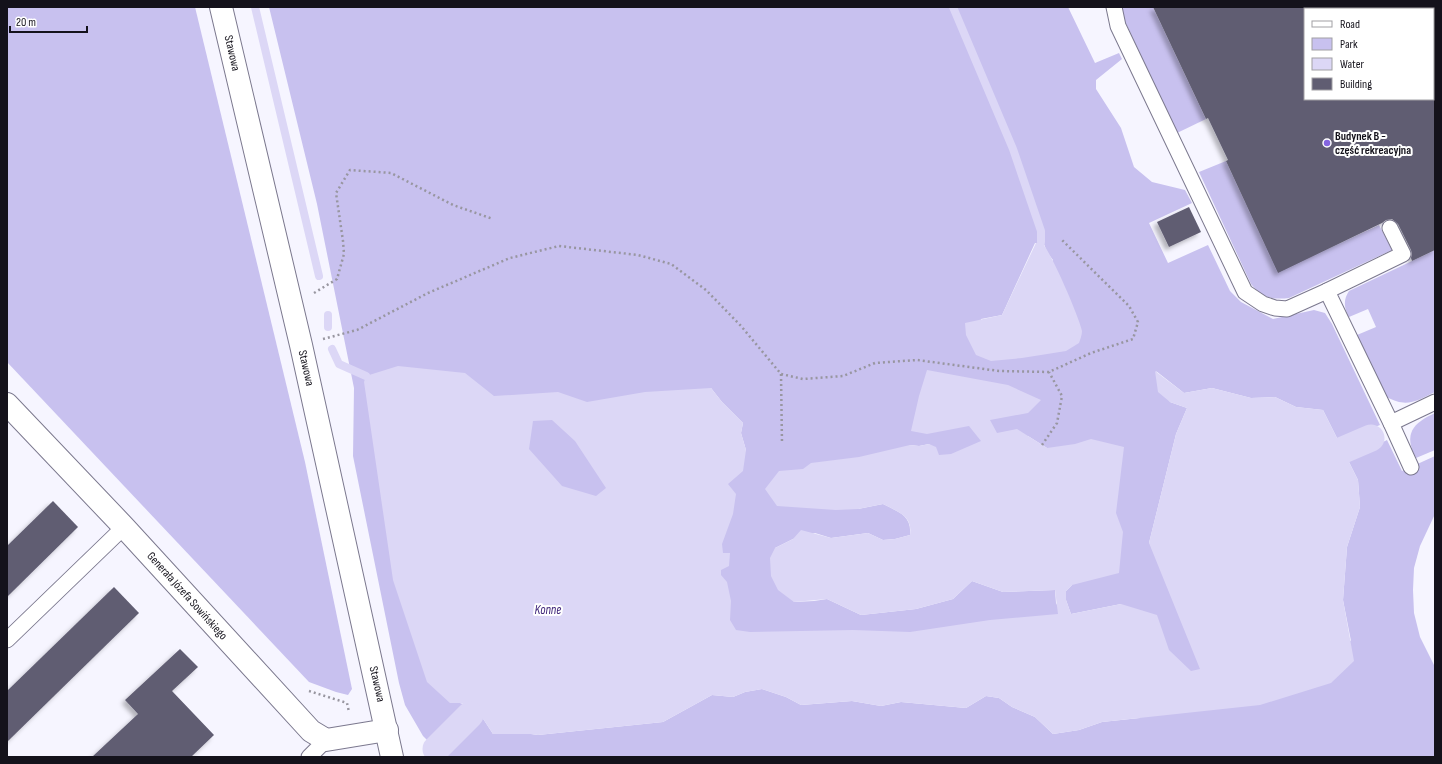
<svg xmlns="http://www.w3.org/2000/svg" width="1442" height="764" font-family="'Sofia Sans Condensed',sans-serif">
<defs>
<filter id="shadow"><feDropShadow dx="-3.5" dy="3.5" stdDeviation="2" flood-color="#0004"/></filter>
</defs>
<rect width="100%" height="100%" fill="#f6f5ff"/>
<!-- green -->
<g fill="#c8c1ef" fill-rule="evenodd">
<polygon points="7,7 195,7 305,462 352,689 348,695 336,692 309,682 7,362"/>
<path d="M269 7H1068L1095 63 1119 53 1122 59 1096 80V89L1121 128 1134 167 1152 182 1185 190 1192 203 1149 223 1168 263 1208 245 1230 291 1241 302 1273 319 1314 310 1325 313 1332 324 1380 425 1370 429 1377 445 1387 440 1402 471 1435 456V514L1420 546 1414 568 1413 590 1414 613 1420 637 1435 667V757H444L423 736 405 705 399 683 353 456 354 388 317 204ZM1035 243 1044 244 1047 252 1053 260 976 355 981 319 1002 315ZM1156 371 1184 393 1212 388 1251 398 1275 397 1296 407 1323 410 1358 480 1360 507 1347 547 1343 600 1351 641 1149 543 1176 434 1187 408 1170 402ZM711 388 722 402 743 423 741 433 746 450 706 521 721 636 959 634 1064 618 1056 603 1055 590 1003 592 972 581 953 599 916 609 861 615 827 599 814 601 794 602 775 548 793 539 815 533 831 538 868 533 883 540 895 539 910 535C912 515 898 512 883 504L858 509 910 445 919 446 929 444 946 465 1028 436 1047 448 1072 585 1066 591V600L1071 614 1121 604 1140 718 1102 722 1079 730 1053 734 1035 717 1012 707 999 698 986 696 966 708 901 702 881 706 852 701 801 705 786 697 762 689 745 692 733 697 712 695 663 722 538 735 531 734H493L480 714 474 719 466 713 471 707 460 703H450L573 506 624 485Z"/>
<polygon points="1120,7 1153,7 1206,119 1177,133 1123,17"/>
<path d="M1226 161 1278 272 1379 225 1392 250 1289 298C1272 300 1261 297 1251 284L1199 172Z"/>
<path d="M1435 250V392C1417 401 1406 408 1387 397L1357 335 1376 327 1368 309 1349 317C1344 308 1343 300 1349 291Z"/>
<path d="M1435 413V450L1416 458C1403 434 1413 423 1435 413Z"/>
</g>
<!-- water -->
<g fill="#dcd7f6" fill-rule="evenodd">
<path d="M1041 242C1049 247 1080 319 1082 331 1082 335 1080 340 1079 343L1066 351 1022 358 991 361 976 355 966 335 965 323 1002 315 1036 243Z"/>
<path d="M398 366 465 373 494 396 558 392 587 402 645 392 711 388 722 402 743 423 741 433 746 450 743 471 728 484 736 494 733 514 722 544 723 553H730L729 566 721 570V575L727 582 731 601 730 620 736 630 750 632 853 630 910 632 990 620 1058 614 1055 590 1003 592 972 581 953 599 916 609 861 615 827 599 794 602 778 590 771 576 770 558 775 548 793 539 801 530 831 538 868 533 883 540 895 539 910 535C913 516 898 512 883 504L858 509 836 510 777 506 765 489 779 471 803 469 811 463 859 457 910 445 919 446 929 444 936 447 939 455 951 454 981 441 969 426 927 434 911 431 919 396 927 370 1008 385 1041 400 1028 413 990 420 997 433 1017 429 1047 448 1075 444 1091 439 1124 447 1116 513 1123 532 1119 573 1072 585 1066 591V600L1071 614 1121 604 1157 615 1169 650 1191 671 1200 669 1149 543 1176 434 1187 408 1170 402 1158 392 1155 371 1184 393 1212 388 1251 398 1275 397 1296 407 1323 410 1358 480 1360 507 1347 547 1343 600 1354 661 1331 683 1260 705 1102 722 1079 730 1053 734 1035 717 1012 707 999 698 986 696 966 708 901 702 881 706 852 701 801 705 786 697 762 689 745 692 733 697 712 695 663 722 538 735 531 734H493L480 714 474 719 466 712 471 706 460 703H450L427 682 393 580 364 382 366 376ZM552 420 575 441 606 488 596 496 562 486 529 449 533 421Z"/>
</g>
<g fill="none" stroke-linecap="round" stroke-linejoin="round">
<!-- stream -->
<g stroke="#dcd7f6" stroke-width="8">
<polyline points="255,7 319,276"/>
<polyline points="953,7 1013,149 1041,231 1041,242"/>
<polyline points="328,327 328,315"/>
<polyline points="332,349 339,364 366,376"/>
</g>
<!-- canal -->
<g stroke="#dcd7f6" stroke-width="27">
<polyline points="1343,450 1371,438"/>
<polyline points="436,749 470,715"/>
</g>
</g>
<!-- building -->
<g fill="#605d72" filter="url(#shadow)">
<polygon points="1153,7 1305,7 1305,99 1435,99 1435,250 1412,261 1411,258 1412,254 1411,250 1398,224 1392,219 1386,220 1382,223 1278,273 1226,161 1228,160 1208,118 1206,119"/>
<polygon points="1189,207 1201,232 1169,247 1157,222"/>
<polygon points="53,501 78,527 7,597 7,546"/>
<polygon points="114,587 139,613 7,742 7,691"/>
<polygon points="180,649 198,667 172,691 214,735 191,757 92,757 138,714 125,700"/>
</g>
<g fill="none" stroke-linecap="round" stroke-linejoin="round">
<defs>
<g id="service">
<polyline points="1114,7 1118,26 1245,292 1263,304 1275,308 1287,309 1327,291"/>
<polyline points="1390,228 1403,254 1327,291 1391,423 1435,402"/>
<polyline points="1391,423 1411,467"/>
<polyline points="7,640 124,527"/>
<polyline points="309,757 326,740"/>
</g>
<g id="minor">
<polyline points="221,7 301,345 392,757"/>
<polyline points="7,404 124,527 311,731 326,740 387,730"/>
</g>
</defs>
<!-- service casing -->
<use href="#service" stroke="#7b788e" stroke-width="17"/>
<!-- minor casing -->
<use href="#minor" stroke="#7b788e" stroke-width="24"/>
<!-- path -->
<g stroke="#9896a0" stroke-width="2.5" stroke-dasharray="2 3" stroke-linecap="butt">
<polyline points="314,293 337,279 344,254 343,241 336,193 350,170 391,173 453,205 493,219"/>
<polyline points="323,339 357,330 428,293 510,258 559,246 638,255 671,264 706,290 741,326 781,374 803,379 843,376 875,363 917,360 999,371 1049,372 1091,353 1133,339 1138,322 1129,306 1062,240"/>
<polyline points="781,374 782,443"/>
<polyline points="1042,445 1057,423 1062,396 1049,372"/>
<polyline points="309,691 347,703 349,712"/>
</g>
<!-- service -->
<use href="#service" stroke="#fff" stroke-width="15"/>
<!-- minor -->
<use href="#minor" stroke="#fff" stroke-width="22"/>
</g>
<!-- markers -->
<circle fill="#8565e0" stroke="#fff" stroke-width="1.5" cx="1327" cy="143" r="4"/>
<g text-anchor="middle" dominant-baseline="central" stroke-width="4" stroke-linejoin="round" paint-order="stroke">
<!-- street labels -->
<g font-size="12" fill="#14121b" stroke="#fff">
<text transform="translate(232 53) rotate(77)">Stawowa</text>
<text transform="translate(306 368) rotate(77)">Stawowa</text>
<text transform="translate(187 596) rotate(48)">Generała Józefa Sowińskiego</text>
<text transform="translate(377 684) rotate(77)">Stawowa</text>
</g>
<!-- poi labels -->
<g font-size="12" font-weight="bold" fill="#14121b" stroke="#fff" text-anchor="start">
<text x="1335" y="136">Budynek B -<tspan x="1335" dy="14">część rekreacyjna</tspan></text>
</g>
<!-- water labels -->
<g font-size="13" font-style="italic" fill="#3e2478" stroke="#fff">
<text x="548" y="610">Konne</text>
</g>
</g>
<!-- border -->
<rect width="1442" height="764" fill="none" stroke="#14121b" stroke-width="16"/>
<!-- legend -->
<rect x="1304" y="8" width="130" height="92" fill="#ffffff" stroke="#a1a0a4"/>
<rect x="1312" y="21" width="20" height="6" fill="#ffffff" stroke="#a1a0a4"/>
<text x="1340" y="28" font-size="12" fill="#14121b">Road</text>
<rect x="1312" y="38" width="20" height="12" fill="#c8c1ef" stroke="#a1a0a4"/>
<text x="1340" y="48" font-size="12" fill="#14121b">Park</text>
<rect x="1312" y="58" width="20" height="12" fill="#dcd7f6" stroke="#a1a0a4"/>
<text x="1340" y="68" font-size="12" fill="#14121b">Water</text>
<rect x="1312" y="78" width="20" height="12" fill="#605d72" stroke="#a1a0a4"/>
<text x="1340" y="88" font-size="12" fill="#14121b">Building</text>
<!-- scale -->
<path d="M10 26v6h77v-6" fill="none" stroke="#14121b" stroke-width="2"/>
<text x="16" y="26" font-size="12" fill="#14121b" stroke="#ffffff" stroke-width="3" paint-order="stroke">20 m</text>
</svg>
